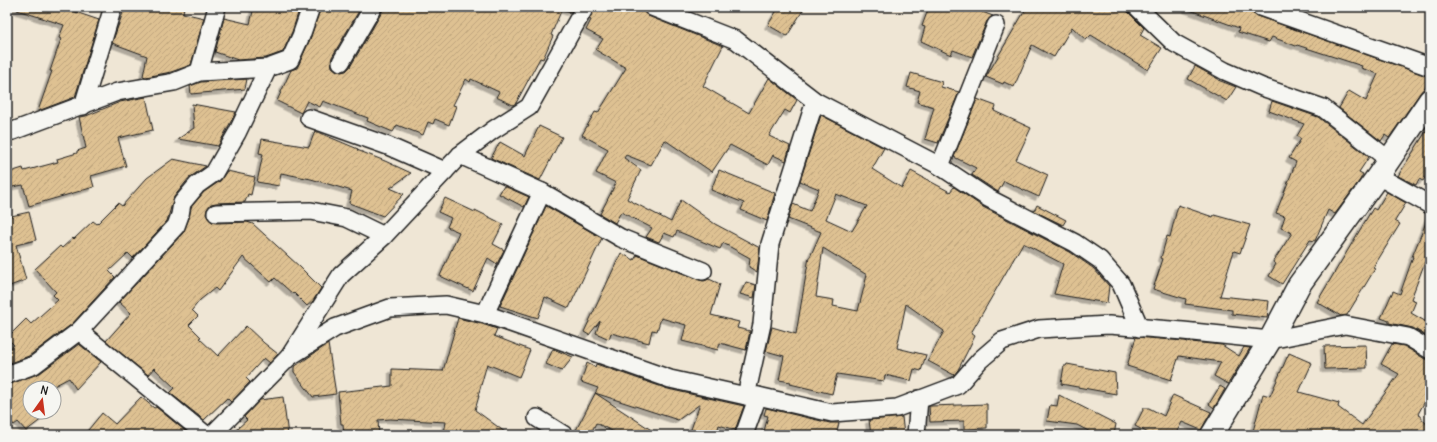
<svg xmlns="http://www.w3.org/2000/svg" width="1437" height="442" font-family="Delius,sans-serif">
<defs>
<pattern id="building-hatch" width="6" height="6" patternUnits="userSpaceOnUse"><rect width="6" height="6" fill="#dec192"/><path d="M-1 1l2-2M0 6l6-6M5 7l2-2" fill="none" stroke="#bea57d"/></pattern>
<filter id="shadow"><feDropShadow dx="-3.5" dy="3.5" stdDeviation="0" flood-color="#0004"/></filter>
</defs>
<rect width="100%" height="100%" fill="#efe6d5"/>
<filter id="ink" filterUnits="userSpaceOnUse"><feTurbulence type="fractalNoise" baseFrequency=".025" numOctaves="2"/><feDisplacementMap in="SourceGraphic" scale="8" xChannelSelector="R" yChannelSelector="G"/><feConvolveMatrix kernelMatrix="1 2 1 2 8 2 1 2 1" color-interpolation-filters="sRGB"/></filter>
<g filter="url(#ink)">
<!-- building -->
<g fill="url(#building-hatch)" stroke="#1c1c1c" fill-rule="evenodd" filter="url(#shadow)">
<polygon points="17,7 61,7 99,20 75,97 38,111 52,71 50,71 61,39 59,38 64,25 17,10"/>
<polygon points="125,7 184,7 183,13 204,18 191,65 171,72 146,77 143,76 147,56 112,43"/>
<polygon points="254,7 300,7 292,32 283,52 266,58 238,60 215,52 224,18 250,24"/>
<polygon points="321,7 357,7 360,9 332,57 331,62 332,67 336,70 341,72 346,71 350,67 382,12 383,7 574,7 571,12 562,9 551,35 553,36 543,59 540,58 516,103 513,105 496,97 499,92 471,79 470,82 466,79 453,105 456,106 449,125 435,119 433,124 428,122 423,135 397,125 393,132 367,121 368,118 323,101 320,107 307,101 301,113 277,101 291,70 297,68 299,64 310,39"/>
<polygon points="595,7 637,7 643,10 648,16 723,46 703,86 749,113 769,78 797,100 790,113 785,110 769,136 790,146 786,161 773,155 768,165 730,145 712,172 665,140 651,165 626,155 624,158 641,170 627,199 671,222 681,200 715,224 760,248 757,272 749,267 750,258 723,243 720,249 677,231 674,237 664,233 659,242 646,237 652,228 621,212 615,223 600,214 616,183 596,173 608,149 582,135 595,112 598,113 626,68 596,50 603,39 586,30 591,20 589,19"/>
<polygon points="779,7 805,7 787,36 768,25"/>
<polygon points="929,7 969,7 993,16 987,21 972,57 953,50 951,55 921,41 925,27 922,26"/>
<polygon points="1027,7 1123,7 1144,28 1140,35 1162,48 1148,70 1091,35 1086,40 1072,27 1054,57 1032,45 1014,87 1004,82 1003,84 986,77"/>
<polygon points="1187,7 1248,7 1250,8 1253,14 1257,16 1430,77 1430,81 1420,93 1389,138 1385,135 1381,141 1339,108 1349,91 1366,101 1378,74 1361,68 1362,66 1297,45 1296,46 1272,37 1269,42 1238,32 1239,28 1187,9"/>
<polygon points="1195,66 1218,79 1218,80 1236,87 1227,101 1188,79"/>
<polygon points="911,73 942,82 941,87 959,92 938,143 925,139 934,107 917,102 920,91 907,87"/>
<polygon points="247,79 245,89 191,94 190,86 201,82"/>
<polygon points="146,97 153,130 118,138 126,166 91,176 94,187 29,206 23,185 7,188 7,173 23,168 24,171 58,162 57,159 77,153 77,151 86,148 79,117 86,116 120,102"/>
<polygon points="977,99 996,106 994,111 1031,128 1016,160 1048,175 1039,197 1004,181 998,192 972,175 976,168 954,157"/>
<polygon points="1272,101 1318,117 1369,157 1359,172 1363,174 1360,180 1335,214 1328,210 1315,241 1310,240 1282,284 1269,276 1276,264 1273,262 1292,233 1281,228 1285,216 1276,213 1296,162 1289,158 1301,139 1297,136 1304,124 1269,111"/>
<polygon points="192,104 236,112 218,146 178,139 194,128"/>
<path d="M821 115 884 148 872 169 902 188 911 171 950 192 954 187 983 207 1070 252 1093 268 1109 286 1107 303 1054 294 1063 264 1023 243 971 333 975 336 958 370 954 375 928 361 944 331 906 304 897 348 926 355 921 371 914 369 911 381 885 375 884 381 837 374 832 394 790 384 791 382 779 380 784 356 766 351 772 327 796 334 809 257H810L821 232 788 219 793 204 810 211 819 189 800 181ZM836 194 867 206 852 231 826 219ZM823 248 867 275 858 311 833 306 834 300 816 297Z"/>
<polygon points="1430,125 1430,170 1423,181 1419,179 1416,185 1398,176"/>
<polygon points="539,126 562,137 540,180 491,158 500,142 525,156"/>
<polygon points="315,131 358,149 357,150 385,161 411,173 390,188 404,194 383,216 349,203 352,191 311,179 281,173 279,186 257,182 263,154 259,153 262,139 309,147"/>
<polygon points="173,159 206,166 189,178 174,197 167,221 133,258 128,253 109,271 115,277 72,324 29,356 7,364 7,351 14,345 7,338 26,319 31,324 58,300 53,295 56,292 35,269 60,246 62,248 73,238 74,239 93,221 97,224 118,203 122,206 147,178"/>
<polygon points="719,170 775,193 767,221 741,210 744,203 711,190"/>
<polygon points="227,171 255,177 251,195 248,194 245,202 216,203 211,204 207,209 206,214 208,218 212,222 216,223 247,222 253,224 300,267 321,288 313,301 307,306 294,293 293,294 275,278 271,282 243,257 218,291 215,288 200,300 192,310 198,316 189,325 201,337 199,338 218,356 246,326 264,343 278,354 270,363 264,358 246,378 250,382 231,402 227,398 204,420 170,393 175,388 154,368 148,375 106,341 131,313 119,302 183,233 189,218 191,207 204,192 220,181"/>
<polygon points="504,186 529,197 524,207 499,194"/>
<polygon points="1387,192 1406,203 1395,221 1400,224 1373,268 1375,269 1347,315 1341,316 1317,302 1373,208 1376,210"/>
<polygon points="445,198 475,212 475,210 503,224 493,244 504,250 497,264 488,258 473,291 440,276 459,232 447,227 451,218 438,212"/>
<polygon points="1037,205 1066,220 1063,225 1034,211"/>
<polygon points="1178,205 1213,217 1214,215 1250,225 1240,253 1234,251 1220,296 1269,301 1267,318 1232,314 1232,310 1185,304 1186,299 1153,289 1163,259 1161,258 1167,236 1170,237"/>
<polygon points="546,206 602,238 569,308 545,297 538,318 500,306"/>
<polygon points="29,212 36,240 16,245 26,280 7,287 7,217"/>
<polygon points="1429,215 1430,215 1430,254 1427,262 1425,262 1411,299 1416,301 1411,313 1430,324 1430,338 1413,328 1389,323 1389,321 1381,318 1393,291 1400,294 1413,257 1412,257"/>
<polygon points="621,253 634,260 637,255 699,280 704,281 709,279 720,284 711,315 739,322 737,328 750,331 746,350 720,343 718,350 682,341 686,325 661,318 657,331 652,330 649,343 611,333 609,339 596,333 600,321 589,335 584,332"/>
<polygon points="746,282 756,285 754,298 740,294"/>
<polygon points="458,318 482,324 497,329 494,336 530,350 519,377 487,364 478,396 479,396 475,410 509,435 454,435 444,433 446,422 390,419 378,420 379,435 344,435 343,424 341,424 338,392 392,386 392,369 443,371"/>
<polygon points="1136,337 1185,341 1191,343 1191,342 1222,345 1239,356 1244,347 1250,348 1228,384 1214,376 1221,362 1179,356 1171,380 1127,366"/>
<polygon points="79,344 101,362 76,389 69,378 50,388 30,388 30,412 51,412 26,431 18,422 14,425 7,417 7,385 40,373"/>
<polygon points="328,344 336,394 313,397 294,372 294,367"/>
<polygon points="1392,344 1404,346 1425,359 1430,360 1430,392 1418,414 1430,428 1430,435 1252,435 1263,394 1270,396 1289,353 1312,363 1299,392 1339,403 1338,407 1362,425 1399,374 1381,364"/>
<polygon points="1366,345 1367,368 1325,369 1324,346"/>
<polygon points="553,349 573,357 562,371 546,364"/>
<polygon points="587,363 595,367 596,364 668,389 744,406 735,430 719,425 716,435 689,435 700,404 678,420 595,393 659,435 620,435 596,423 590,435 574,435 574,434 598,388 581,382"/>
<polygon points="1067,364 1115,373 1116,394 1061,384 1064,366 1066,366"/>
<polygon points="1220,386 1225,389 1214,408 1209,404"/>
<polygon points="1059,395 1116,424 1114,435 1096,435 1077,425 1047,421 1050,405 1057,406"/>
<polygon points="1173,395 1211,412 1201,430 1182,422 1175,435 1152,435 1135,426 1144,408 1149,408 1164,416"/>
<polygon points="141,397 154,408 156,407 189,434 187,435 84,435 102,413 115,424"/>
<polygon points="283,397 288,435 230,435 247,420 244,417 260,400"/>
<polygon points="987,404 987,428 964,429 964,421 930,422 929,406 931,406"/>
<polygon points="766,408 830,423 839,423 836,435 763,435 768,416 764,415"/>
<polygon points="902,417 904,435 871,435 869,420"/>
</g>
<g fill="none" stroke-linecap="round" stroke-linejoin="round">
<defs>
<g id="street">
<polyline points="652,7 736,40 815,101 940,166 988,198 1075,243 1100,260 1121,284 1140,328"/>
<polyline points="1137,7 1174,43 1225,71 1262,87 1323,108 1389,160"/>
<polyline points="1260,7 1430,67"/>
<polyline points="341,62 373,7"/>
<polyline points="199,72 217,7"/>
<polyline points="83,106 113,7"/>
<polyline points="309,118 388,146 445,171"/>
<polyline points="7,132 13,131 117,92 174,82 199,72 268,68 290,60 301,36 311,7"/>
<polyline points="460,155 542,192 621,238 703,271"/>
<polyline points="940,166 996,25"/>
<polyline points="1378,176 1430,205"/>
<polyline points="216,213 311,211 347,218 384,236"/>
<polyline points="485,314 542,192"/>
<polyline points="79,331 206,435"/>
<polyline points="289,357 335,328 390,308 446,305 485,314 670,379 746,396 758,396 832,413 897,408 958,385 980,360 1002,341 1039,329 1109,325 1183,331 1270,340 1345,325 1408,337 1430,350"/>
<polyline points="7,375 34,365 79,331 176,226 180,215 182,203 197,185 214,173 237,133 268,68"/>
<polyline points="746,396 762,324 770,244 815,101"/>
<polyline points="537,418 564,435"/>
<polyline points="212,435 289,357 341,275 384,236 460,155 493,130 529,107 585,7"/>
<polyline points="744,435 758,396"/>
<polyline points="916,435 919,399"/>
</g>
<polyline id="secondary" points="1212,435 1270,340 1299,285 1378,176 1430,100"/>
</defs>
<!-- street casing -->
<use href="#street" stroke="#1c1c1c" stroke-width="20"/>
<!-- secondary casing -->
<use href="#secondary" stroke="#1c1c1c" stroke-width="25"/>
<!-- street -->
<use href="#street" stroke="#f6f6f2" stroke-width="17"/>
<!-- secondary -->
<use href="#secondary" stroke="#f6f6f2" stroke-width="22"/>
</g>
</g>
<!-- margin -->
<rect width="1437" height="442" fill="none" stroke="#f6f6f2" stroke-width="24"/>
<rect x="12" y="12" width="1413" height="418" fill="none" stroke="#1c1c1c" stroke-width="1.5" filter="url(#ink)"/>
<!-- north arrow -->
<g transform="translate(42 400) rotate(14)"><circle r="19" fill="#f6f6f2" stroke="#9f9f9c"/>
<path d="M0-3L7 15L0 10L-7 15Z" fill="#c8321e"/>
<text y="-6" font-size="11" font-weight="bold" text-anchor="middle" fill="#1c1c1c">N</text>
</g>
</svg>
